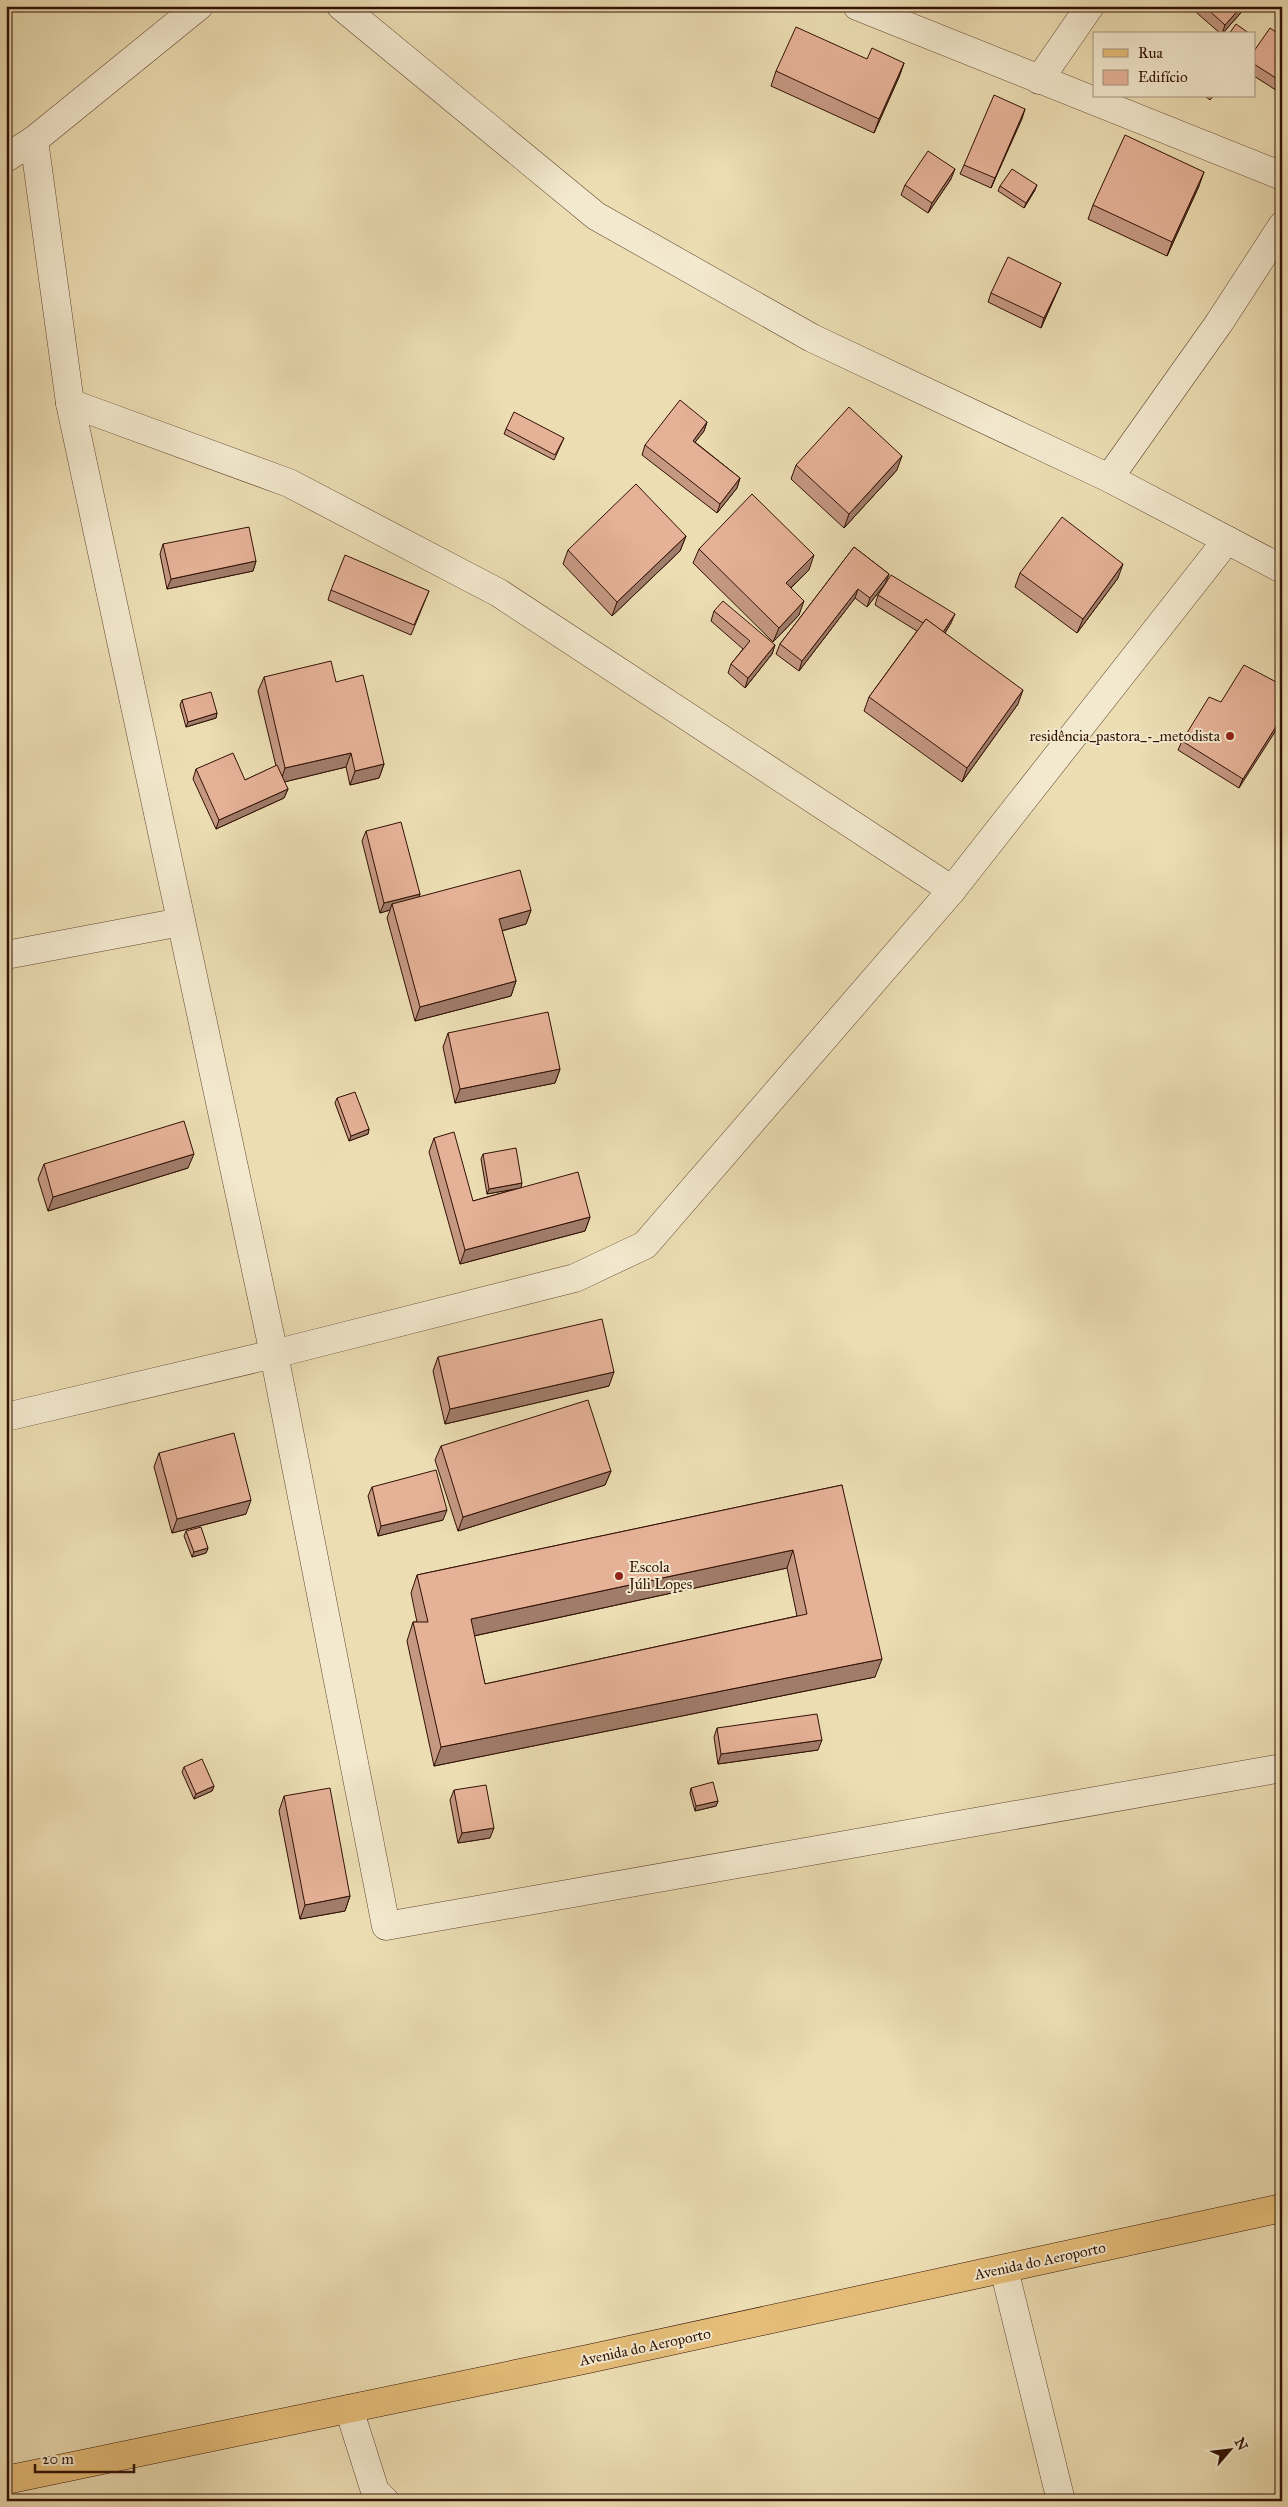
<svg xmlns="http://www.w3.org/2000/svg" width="1288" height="2507" font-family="'IM FELL Great Primer',serif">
<rect width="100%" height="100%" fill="#ecddb3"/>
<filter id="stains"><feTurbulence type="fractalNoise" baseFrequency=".004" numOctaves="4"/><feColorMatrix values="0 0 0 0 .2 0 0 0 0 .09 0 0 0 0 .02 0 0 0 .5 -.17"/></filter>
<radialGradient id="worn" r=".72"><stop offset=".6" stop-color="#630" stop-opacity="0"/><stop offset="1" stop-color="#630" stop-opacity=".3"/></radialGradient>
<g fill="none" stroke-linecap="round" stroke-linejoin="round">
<defs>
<g id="minor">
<polyline points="341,6 596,216 812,338 1109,478 1282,569"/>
<polyline points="857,6 1282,176"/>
<polyline points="1039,80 1090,6"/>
<polyline points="34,140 70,403 274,1354 386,1926 1282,1768"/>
<polyline points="6,158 34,140 199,6"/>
<polyline points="70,403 289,483 499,593 952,890"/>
<polyline points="1109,478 1219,323 1282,226"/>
<polyline points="6,955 181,922"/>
<polyline points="6,1417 274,1354 575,1278 645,1245 952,890 1227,540"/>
<polyline points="1004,2269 1061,2501"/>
<polyline points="349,2409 375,2491 385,2501"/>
</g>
<polyline id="major" points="6,2480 588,2359 1282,2208"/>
</defs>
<!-- minor casing -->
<use href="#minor" stroke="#604430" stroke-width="29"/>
<!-- major casing -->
<use href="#major" stroke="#311105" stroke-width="29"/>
<!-- minor -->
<use href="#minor" stroke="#f3e9ce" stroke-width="28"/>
<!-- major -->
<use href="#major" stroke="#e6be7a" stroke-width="28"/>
</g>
<!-- wall -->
<g fill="#c59882" stroke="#311105" fill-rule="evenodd">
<polygon points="1189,6 1247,6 1222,34 1221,34"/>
<polygon points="1282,36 1282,94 1254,76 1254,51"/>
<polygon points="904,63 899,77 874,133 771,86 776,71"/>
<polygon points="1205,96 1213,96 1210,100"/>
<polygon points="1025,109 991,188 960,174 964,165"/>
<polygon points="951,179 928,213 901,195 905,185"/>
<polygon points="1000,186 1035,190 1024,208 998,191"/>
<polygon points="1199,186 1167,256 1088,219 1093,205"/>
<polygon points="1061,283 1041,328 988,302 991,293"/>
<polygon points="707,422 704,431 695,442 740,478 737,488 717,513 642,455 645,445"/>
<polygon points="506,429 564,438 554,460 504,434"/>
<polygon points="796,465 897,470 844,528 791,479"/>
<polygon points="686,536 680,551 612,616 563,564 568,550"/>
<polygon points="163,544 256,561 253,571 167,589 160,554"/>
<polygon points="854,547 889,574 885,584 867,607 855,598 799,671 776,654 780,644"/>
<polygon points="699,549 809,570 791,588 799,615 773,642 693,563"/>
<polygon points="1020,573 1118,578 1077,633 1015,587"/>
<polygon points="331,590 429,591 411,635 328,600"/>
<polygon points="878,595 951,623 945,633 1018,704 962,782 864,711 869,697 917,631 875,605"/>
<polygon points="714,611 775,645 772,654 745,688 728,673 731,664 743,649 711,621"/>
<polygon points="264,677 336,682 384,764 379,778 350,785 346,767 284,782 288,789 284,798 216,829 193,779 196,769 245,780 276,766 258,691"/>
<polygon points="1282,685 1239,788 1178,750 1182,741 1221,702"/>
<polygon points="182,700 217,713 216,718 186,727 180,705"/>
<polygon points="366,831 420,894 419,897 531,910 526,924 502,931 516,981 511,996 415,1021 387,918 390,910 380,913 362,841"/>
<polygon points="448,1033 560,1069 555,1083 455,1103 443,1047"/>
<polygon points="337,1098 369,1129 368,1134 349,1141 335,1103"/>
<polygon points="434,1138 473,1201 519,1188 487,1194 481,1159 483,1154 521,1188 590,1217 585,1231 460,1264 429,1152"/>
<polygon points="44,1164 188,1168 48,1211 38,1179"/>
<polygon points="438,1357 609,1386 445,1424 433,1371"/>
<polygon points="441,1446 611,1471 605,1485 458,1531 435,1460"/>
<polygon points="159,1453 246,1514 172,1533 154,1467"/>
<path d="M842 1485 875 1677 434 1766 407 1641 413 1622H417L411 1593 417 1575ZM787 1568 797 1616 485 1684 474 1636Z"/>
<polygon points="372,1487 443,1520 378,1536 368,1496"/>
<polygon points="186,1531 208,1548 206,1553 192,1557 184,1536"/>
<polygon points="717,1728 818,1750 718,1764 714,1737"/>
<polygon points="184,1767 214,1786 212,1791 194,1799 182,1772"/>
<polygon points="691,1788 718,1801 716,1806 695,1811 690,1793"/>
<polygon points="454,1790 490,1838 458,1843 450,1800"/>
<polygon points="284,1796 350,1896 345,1911 300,1919 279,1811"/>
</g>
<!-- shaded-wall -->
<g fill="#a07c6a" stroke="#311105">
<polygon points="1242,6 1247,6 1222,34 1225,25"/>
<polygon points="904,63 899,77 874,133 879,119"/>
<polygon points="1025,109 1022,119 991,188 995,178"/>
<polygon points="955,169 951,179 928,213 932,203"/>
<polygon points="1204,172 1199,186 1167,256 1172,242"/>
<polygon points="1037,185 1035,190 1024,208 1026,203"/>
<polygon points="1061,283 1041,328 1044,318"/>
<polygon points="707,422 704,431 689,450 693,441"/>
<polygon points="902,456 897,470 844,528 849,514"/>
<polygon points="740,478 737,488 717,513 720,504"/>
<polygon points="686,536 680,551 612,616 617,602"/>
<polygon points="814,555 809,570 781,597 786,583"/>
<polygon points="256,561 253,571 167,589 171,579"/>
<polygon points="1123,564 1118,578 1077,633 1083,619"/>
<polygon points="889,574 885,584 867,607 870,598"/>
<polygon points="858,589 855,598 799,671 802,661"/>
<polygon points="804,601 799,615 773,642 779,628"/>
<polygon points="955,614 951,623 938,644 942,634"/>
<polygon points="775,645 772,654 745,688 748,678"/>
<polygon points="1023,690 1018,704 962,782 967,768"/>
<polygon points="217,713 216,718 186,727 188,722"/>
<polygon points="1282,717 1282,721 1239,788 1243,779"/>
<polygon points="351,753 346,767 280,783 285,768"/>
<polygon points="384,764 379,778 350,785 355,771"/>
<polygon points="288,789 284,798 216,829 219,820"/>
<polygon points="420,894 416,904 392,904 390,910 380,913 384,903"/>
<polygon points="531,910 526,924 494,933 499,919"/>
<polygon points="516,981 511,996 415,1021 420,1007"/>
<polygon points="560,1069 555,1083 455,1103 460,1089"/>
<polygon points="369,1129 368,1134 349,1141 351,1136"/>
<polygon points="194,1154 188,1168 48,1211 53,1197"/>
<polygon points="522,1183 521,1188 487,1194 489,1189"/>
<polygon points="590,1217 585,1231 460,1264 465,1250"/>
<polygon points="614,1372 609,1386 445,1424 450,1409"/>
<polygon points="611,1471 605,1485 458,1531 463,1517"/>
<polygon points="251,1500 246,1514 172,1533 177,1519"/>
<polygon points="447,1510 443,1520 378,1536 381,1526"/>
<polygon points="208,1548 206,1553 192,1557 194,1552"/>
<polygon points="793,1550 787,1568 464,1638 471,1619"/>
<polygon points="882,1659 875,1677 434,1766 441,1747"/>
<polygon points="822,1740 818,1750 718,1764 721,1754"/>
<polygon points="214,1786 212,1791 194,1799 196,1794"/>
<polygon points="718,1801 716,1806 695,1811 696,1806"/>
<polygon points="494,1828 490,1838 458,1843 462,1833"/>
<polygon points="350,1896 345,1911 300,1919 305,1905"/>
</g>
<!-- building -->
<g fill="#e5b197" stroke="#311105" fill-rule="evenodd">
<polygon points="1204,6 1242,6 1225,25"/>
<polygon points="1236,24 1250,34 1229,34"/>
<polygon points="796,27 867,59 872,48 904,63 879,119 776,71"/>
<polygon points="1270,28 1282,36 1282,82 1254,64 1254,51"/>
<polygon points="994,95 1025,109 995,178 964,165"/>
<polygon points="1125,135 1204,172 1172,242 1093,205"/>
<polygon points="928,151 955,169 932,203 905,185"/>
<polygon points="1012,169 1037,185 1026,203 1000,186"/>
<polygon points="1008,257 1061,283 1044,318 991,293"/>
<polygon points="680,400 707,422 693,441 740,478 720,504 645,445"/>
<polygon points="849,407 902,456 849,514 796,465"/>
<polygon points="514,412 564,438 555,455 506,429"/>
<polygon points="636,484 686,536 617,602 568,550"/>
<polygon points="752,494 814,555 786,583 804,601 779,628 699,549"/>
<polygon points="1062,517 1123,564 1083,619 1020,573"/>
<polygon points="249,527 256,561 171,579 163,544"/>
<polygon points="854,547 889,574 870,598 858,589 802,661 780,644"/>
<polygon points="345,555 429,591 414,625 331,590"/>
<polygon points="891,575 955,614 943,632 926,619 923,623 878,595"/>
<polygon points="723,601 775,645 748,678 731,664 750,641 714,611"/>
<polygon points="926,619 1023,690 967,768 869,697"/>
<polygon points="331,661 336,682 363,675 384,764 355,771 351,753 285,768 264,677"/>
<polygon points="1244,665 1282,685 1282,717 1243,779 1182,741 1209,697 1221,702"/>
<polygon points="211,692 217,713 188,722 182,700"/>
<polygon points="233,753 245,780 277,765 288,789 219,820 196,769"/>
<polygon points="401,822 420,894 384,903 366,831"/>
<polygon points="520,870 531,910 499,919 516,981 420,1007 392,904"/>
<polygon points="548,1012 560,1069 460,1089 448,1033"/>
<polygon points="355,1092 369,1129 351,1136 337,1098"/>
<polygon points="184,1121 194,1154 53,1197 44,1164"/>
<polygon points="454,1132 473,1201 578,1172 590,1217 465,1250 434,1138"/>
<polygon points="516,1148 522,1183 489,1189 483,1154"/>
<polygon points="602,1319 614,1372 450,1409 438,1357"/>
<polygon points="588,1400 611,1471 463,1517 441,1446"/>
<polygon points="234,1433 251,1500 177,1519 159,1453"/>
<polygon points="436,1470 447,1510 381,1526 372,1487"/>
<path d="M842 1485 882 1659 441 1747 413 1622H428L417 1575ZM793 1550 807 1614 485 1684 471 1619Z"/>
<polygon points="201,1527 208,1548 194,1552 186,1531"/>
<polygon points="817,1714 822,1740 721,1754 717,1728"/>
<polygon points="202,1759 214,1786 196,1794 184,1767"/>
<polygon points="713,1782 718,1801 696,1806 691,1788"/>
<polygon points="486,1785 494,1828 462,1833 454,1790"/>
<polygon points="330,1788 350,1896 305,1905 284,1796"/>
</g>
<!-- markers -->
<g fill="#8f2418" stroke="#f3e9ce" stroke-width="2">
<circle cx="1230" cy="736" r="5"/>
<circle cx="619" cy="1576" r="5"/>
</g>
<g text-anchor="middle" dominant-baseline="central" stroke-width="4" stroke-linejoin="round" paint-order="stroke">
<!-- poi labels -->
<g font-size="15" fill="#311105" stroke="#f3e9ce" text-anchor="end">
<text x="1220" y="736">residência_pastora_-_metodista</text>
<text x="629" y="1567" text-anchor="start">Escola<tspan x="629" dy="17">Júli Lopes</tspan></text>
</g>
<!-- street labels -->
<g font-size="15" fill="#311105" stroke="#f3e9ce">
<text transform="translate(1040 2261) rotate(-12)">Avenida do Aeroporto</text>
<text transform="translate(645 2347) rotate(-12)">Avenida do Aeroporto</text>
</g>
</g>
<!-- margin -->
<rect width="1288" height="2507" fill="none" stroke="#ecddb3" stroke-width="25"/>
<rect x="8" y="8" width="1273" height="2492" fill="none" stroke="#311105" stroke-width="2.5"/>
<rect x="12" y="12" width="1263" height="2482" fill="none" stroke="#311105"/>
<!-- legend -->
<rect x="1093" y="32" width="162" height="65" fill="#f3e9ce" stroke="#a5937e"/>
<rect x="1103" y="49" width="25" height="8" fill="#e6be7a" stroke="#a5937e"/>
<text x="1138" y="58" font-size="15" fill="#311105">Rua</text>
<rect x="1103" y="70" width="25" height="15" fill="#e5b197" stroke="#a5937e"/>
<text x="1138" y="82" font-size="15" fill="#311105">Edifício</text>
<!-- north arrow -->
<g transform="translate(1230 2450) rotate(62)" stroke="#f3e9ce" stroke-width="4" paint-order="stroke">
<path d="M0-4L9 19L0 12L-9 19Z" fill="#311105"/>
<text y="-8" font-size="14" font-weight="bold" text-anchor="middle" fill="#311105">N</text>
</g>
<!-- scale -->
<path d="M35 2464v8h99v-8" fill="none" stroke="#311105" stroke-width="2.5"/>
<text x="42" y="2464" font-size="15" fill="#311105" stroke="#f3e9ce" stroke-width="4" paint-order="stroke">20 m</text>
<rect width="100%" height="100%" filter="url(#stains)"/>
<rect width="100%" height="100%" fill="url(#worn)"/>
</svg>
